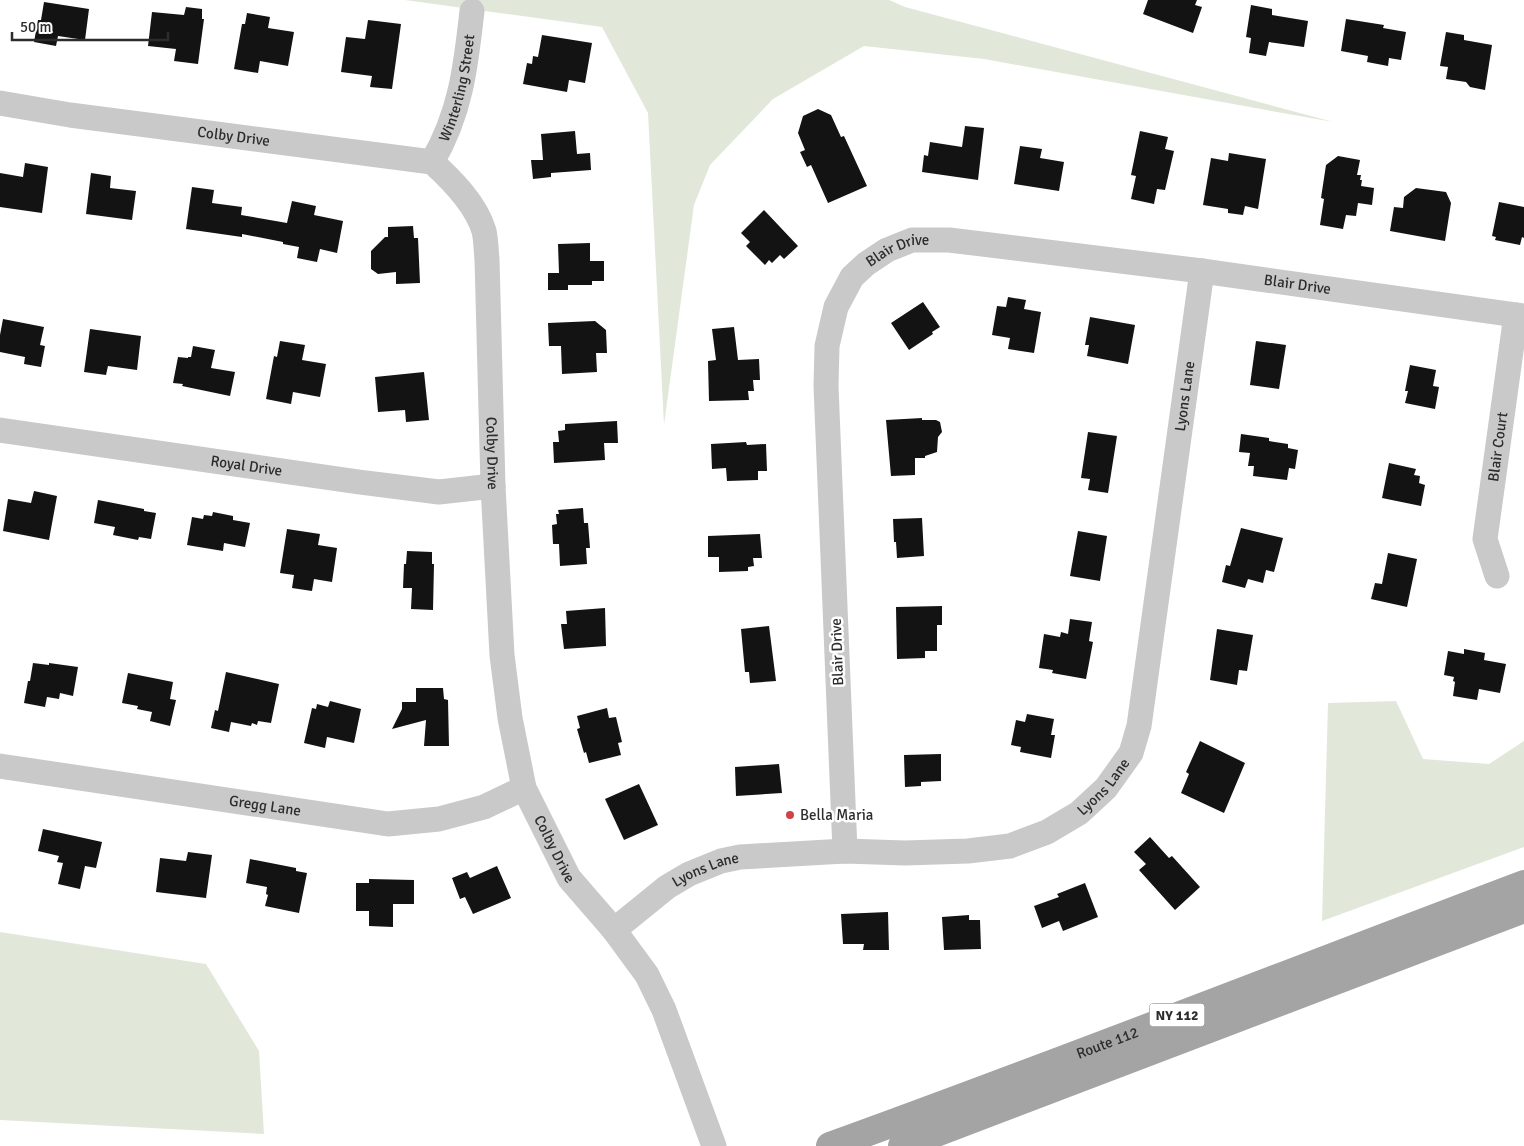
<svg xmlns="http://www.w3.org/2000/svg" width="1524" height="1146" font-family="Signika,sans-serif">
<rect width="100%" height="100%" fill="#fff"/>
<!-- green -->
<g fill="#e1e8da">
<polygon points="405,0 889,0 905,7 1333,122 984,59 864,46 773,99 710,165 694,205 664,425 648,113 602,27"/>
<polygon points="1396,701 1423,759 1489,764 1524,741 1524,847 1322,921 1328,703"/>
<polygon points="0,932 206,964 259,1051 264,1134 0,1120"/>
</g>
<!-- building -->
<g fill="#131313">
<polygon points="1148,0 1197,0 1195,5 1202,7 1193,33 1143,14"/>
<polygon points="44,2 89,9 85,40 58,36 56,46 34,42 38,20 41,20"/>
<polygon points="1251,5 1272,9 1272,15 1308,21 1304,47 1269,42 1266,56 1249,53 1251,38 1246,37"/>
<polygon points="186,7 202,9 202,19 204,19 198,64 174,61 176,49 148,46 152,12 184,15"/>
<polygon points="247,13 270,17 268,28 294,32 288,66 260,61 258,73 234,69 242,24 245,24"/>
<polygon points="1346,19 1384,25 1383,28 1406,32 1401,60 1389,58 1388,66 1367,62 1368,56 1341,51"/>
<polygon points="368,20 401,24 392,89 370,87 372,76 341,72 346,37 365,39"/>
<polygon points="1446,32 1464,35 1464,40 1492,45 1485,90 1470,87 1466,82 1446,79 1448,67 1440,66"/>
<polygon points="542,35 592,43 585,83 569,80 567,92 523,84 527,63 532,64 533,56 538,57"/>
<polygon points="818,109 831,115 841,137 844,136 867,186 828,203 811,165 807,167 800,152 805,150 798,133 803,116"/>
<polygon points="965,126 984,128 978,180 922,172 924,155 928,156 930,142 962,147"/>
<polygon points="575,131 577,154 590,153 591,170 551,173 551,177 533,179 531,160 543,160 541,134"/>
<polygon points="1140,131 1168,137 1165,149 1174,151 1165,190 1157,189 1154,204 1131,199 1136,176 1131,175"/>
<polygon points="1020,146 1042,149 1040,158 1064,162 1059,191 1014,184"/>
<polygon points="1229,153 1266,159 1258,209 1245,206 1243,215 1228,213 1228,209 1203,205 1211,158 1228,161"/>
<polygon points="1338,156 1360,160 1357,175 1361,175 1360,180 1362,180 1361,186 1374,188 1372,205 1358,203 1356,216 1346,215 1343,229 1320,225 1324,199 1321,198 1326,165"/>
<polygon points="25,163 48,167 42,213 0,207 0,173 23,177"/>
<polygon points="91,173 111,176 110,188 136,191 132,220 86,214"/>
<polygon points="192,187 214,190 212,203 242,207 241,215 287,223 292,201 316,206 314,215 343,221 337,253 320,249 317,262 297,258 299,247 283,244 283,242 242,234 242,237 186,229"/>
<polygon points="1416,188 1446,192 1451,203 1445,241 1390,231 1394,207 1403,208 1404,197"/>
<polygon points="1499,202 1524,207 1524,238 1522,237 1520,245 1495,240 1496,237 1492,236"/>
<polygon points="764,210 798,246 784,259 780,255 772,263 769,260 765,265 746,246 750,242 741,233"/>
<polygon points="413,226 414,238 418,238 420,283 396,284 396,272 378,274 371,269 371,251 385,237 388,237 388,227"/>
<polygon points="590,243 590,261 604,261 604,281 592,281 592,285 568,285 568,290 548,290 548,273 559,273 558,244"/>
<polygon points="1008,297 1026,300 1024,309 1041,312 1034,353 1008,349 1010,338 992,335 997,306 1006,307"/>
<polygon points="923,302 940,327 932,332 933,334 909,350 891,323"/>
<polygon points="1090,317 1135,325 1128,364 1087,356 1089,345 1085,345"/>
<polygon points="3,319 44,327 40,345 45,346 41,367 24,364 25,357 0,352 0,335"/>
<polygon points="595,321 606,330 607,353 596,353 597,372 562,374 561,346 549,346 548,323"/>
<polygon points="734,327 738,360 759,359 760,380 753,380 754,391 748,391 749,400 709,401 708,361 716,360 712,329"/>
<polygon points="90,329 141,336 137,370 108,366 106,375 84,372"/>
<polygon points="280,341 305,345 302,360 326,364 320,397 293,392 291,404 266,399 274,356 277,357"/>
<polygon points="1256,341 1286,345 1279,389 1250,385"/>
<polygon points="193,346 215,350 211,368 235,372 230,396 182,386 183,384 173,383 178,357 188,358 188,357 191,357"/>
<polygon points="1410,365 1436,370 1433,386 1439,387 1435,409 1405,403 1408,391 1405,391"/>
<polygon points="424,372 429,420 406,422 405,410 378,412 375,377"/>
<polygon points="922,418 922,420 936,420 940,422 942,432 938,437 937,452 925,456 925,458 915,458 915,475 891,476 886,420"/>
<polygon points="617,421 618,443 604,443 605,460 554,463 553,442 559,442 558,431 565,430 565,424"/>
<polygon points="1088,432 1117,436 1108,493 1088,490 1090,479 1081,478"/>
<polygon points="1241,434 1269,438 1269,441 1288,444 1288,448 1298,450 1295,469 1289,468 1287,480 1253,476 1254,466 1248,466 1250,453 1239,452"/>
<polygon points="746,442 747,445 766,444 767,471 758,471 758,480 727,481 726,468 712,469 711,444"/>
<polygon points="1389,463 1416,469 1414,475 1420,476 1419,483 1425,485 1421,506 1382,498"/>
<polygon points="34,491 57,496 49,540 3,531 8,499 31,503"/>
<polygon points="98,500 144,509 144,511 156,513 151,539 139,537 138,540 113,535 115,527 94,523"/>
<polygon points="583,508 584,523 588,523 590,548 586,548 587,564 560,566 559,544 553,544 552,525 557,524 556,514 559,514 558,510"/>
<polygon points="213,512 233,516 233,520 250,523 245,547 224,543 223,551 187,545 192,517 203,519 204,515 212,516"/>
<polygon points="922,518 924,556 897,558 896,542 894,542 893,519"/>
<polygon points="1241,528 1283,538 1274,572 1266,570 1263,583 1248,579 1245,588 1222,582 1226,565 1230,566"/>
<polygon points="287,529 320,534 318,545 337,548 332,582 314,579 312,591 292,588 294,575 280,573"/>
<polygon points="1078,531 1107,536 1100,581 1070,576"/>
<polygon points="760,534 762,558 753,558 754,566 748,567 748,571 719,572 719,557 708,557 708,536"/>
<polygon points="407,551 432,552 432,564 434,564 433,610 411,609 412,588 403,588 404,564 406,564"/>
<polygon points="1388,553 1417,559 1407,607 1371,599 1375,583 1382,584"/>
<polygon points="942,606 942,625 937,625 937,651 925,651 925,658 897,659 896,607"/>
<polygon points="605,608 606,646 564,649 561,624 567,624 566,611"/>
<polygon points="1070,619 1092,622 1089,641 1093,642 1086,679 1052,673 1053,670 1039,668 1044,634 1060,637 1061,632 1068,634"/>
<polygon points="769,626 776,681 750,683 749,672 745,672 741,629"/>
<polygon points="1217,629 1253,635 1247,671 1239,670 1237,685 1210,680"/>
<polygon points="1464,649 1485,653 1484,660 1506,664 1500,693 1479,689 1477,700 1453,696 1455,682 1453,681 1454,677 1444,675 1448,651 1464,654"/>
<polygon points="33,663 49,665 49,663 78,667 73,696 60,693 59,699 47,697 45,707 24,703 28,681 30,681"/>
<polygon points="226,672 279,684 271,723 258,721 257,725 252,723 251,726 231,722 229,732 211,728 215,710 218,711"/>
<polygon points="128,673 173,682 170,699 176,700 170,726 150,721 152,712 137,709 138,706 122,703"/>
<polygon points="416,688 443,688 444,699 448,700 449,746 424,746 426,720 392,729 402,709 402,702 416,702"/>
<polygon points="330,701 361,709 354,743 327,737 325,748 304,743 312,708 316,709 317,704 328,707"/>
<polygon points="607,708 609,718 616,717 622,742 618,743 621,755 589,763 586,752 584,753 577,729 580,728 577,716"/>
<polygon points="1027,714 1054,719 1051,735 1055,735 1051,758 1020,752 1021,747 1011,745 1016,720 1025,722"/>
<polygon points="1200,741 1245,763 1224,813 1181,793 1189,774 1186,772"/>
<polygon points="941,754 941,781 921,782 921,786 905,787 904,755"/>
<polygon points="779,764 782,793 736,796 735,767"/>
<polygon points="639,784 658,825 624,840 605,799"/>
<polygon points="43,829 102,842 96,868 85,866 80,889 58,884 63,863 57,862 59,856 38,851"/>
<polygon points="1150,837 1169,858 1172,856 1200,887 1175,910 1139,870 1146,864 1134,852"/>
<polygon points="188,852 212,855 206,898 156,892 160,858 186,861"/>
<polygon points="250,859 296,868 296,871 307,873 299,913 265,906 268,895 266,894 267,887 246,883"/>
<polygon points="497,866 511,898 473,914 465,897 460,899 452,878 467,872 470,878"/>
<polygon points="369,879 414,880 414,904 393,904 393,927 369,926 369,911 356,911 356,883 369,883"/>
<polygon points="1085,883 1098,917 1063,931 1059,921 1042,928 1034,906 1059,897 1057,894"/>
<polygon points="888,912 889,950 863,950 864,944 843,944 841,914"/>
<polygon points="969,915 969,920 980,920 981,949 944,950 942,917"/>
</g>
<g fill="none" stroke-linecap="round" stroke-linejoin="round">
<!-- minor -->
<g stroke="#c9c9c9" stroke-width="25">
<path id="s1" d="M0 103 70 115 432 162C452 180 476 204 484 231 486 239 486 250 487 259L493 486 502 655 510 718 524 788 569 878 614 930 647 975 664 1010 714 1146"/>
<path id="s2" d="M432 162C461 113 466 65 472 11"/>
<path id="s3" d="M0 430 359 482 439 492 493 486"/>
<path id="s4" d="M1497 576 1485 539 1516 315"/>
<path id="s5" d="M0 766 388 824 439 819 484 807 524 788"/>
<path id="s6" d="M845 851 826 386 827 346 836 307 852 277 866 264 887 250 912 240H949L1202 271 1524 316"/>
<path id="s7" d="M614 930 667 887 689 874 721 861 740 857 845 851 905 853 968 851 1010 846 1047 832 1079 813 1106 788 1131 753 1139 726 1202 271"/>
</g>
<!-- primary -->
<g stroke="#a4a4a4" stroke-width="28">
<path id="s8" d="M830 1146C1063 1062 1293 971 1524 884"/>
<polyline points="902,1146 1524,909"/>
</g>
</g>
<!-- markers -->
<circle fill="#cf4246" stroke="#fff" stroke-width="2" cx="790" cy="815" r="5"/>
<g text-anchor="middle" dominant-baseline="central" stroke-width="5" stroke-linejoin="round" paint-order="stroke">
<!-- shield labels -->
<rect fill="#fff" stroke="#6b6b6b" stroke-width="1" x="1149.5" y="1003.5" width="55" height="23" rx="4"/>
<g font-size="14" font-weight="bold" fill="#2c2c2c">
<text x="1177" y="1015">NY 112</text>
</g>
<!-- street labels -->
<g font-size="15" fill="#2c2c2c" stroke="#fff">
<text stroke="none"><textPath href="#s2" startOffset="79">Winterling Street</textPath></text>
<text stroke="none"><textPath href="#s1" startOffset="236">Colby Drive</textPath></text>
<text stroke="none"><textPath href="#s6" startOffset="634">Blair Drive</textPath></text>
<text stroke="none"><textPath href="#s6" startOffset="1039">Blair Drive</textPath></text>
<text stroke="none"><textPath href="#s7" startOffset="936">Lyons Lane</textPath></text>
<text stroke="none"><textPath href="#s4" startOffset="132">Blair Court</textPath></text>
<text stroke="none"><textPath href="#s1" startOffset="746">Colby Drive</textPath></text>
<text stroke="none"><textPath href="#s3" startOffset="249">Royal Drive</textPath></text>
<text transform="translate(837 652) rotate(-92)">Blair Drive</text>
<text stroke="none"><textPath href="#s7" startOffset="531">Lyons Lane</textPath></text>
<text stroke="none"><textPath href="#s5" startOffset="268">Gregg Lane</textPath></text>
<text stroke="none"><textPath href="#s1" startOffset="1151">Colby Drive</textPath></text>
<text stroke="none"><textPath href="#s7" startOffset="111">Lyons Lane</textPath></text>
<text stroke="none"><textPath href="#s8" startOffset="296">Route 112</textPath></text>
</g>
<!-- poi labels -->
<g font-size="15" fill="#2c2c2c" stroke="#fff" text-anchor="start">
<text x="800" y="815">Bella Maria</text>
</g>
</g>
<!-- scale -->
<path d="M12 32v8h156v-8" fill="none" stroke="#2c2c2c" stroke-width="2.5"/>
<text x="20" y="32" font-size="15" fill="#2c2c2c" stroke="#ffffff" stroke-width="4" paint-order="stroke">50 m</text>
</svg>
